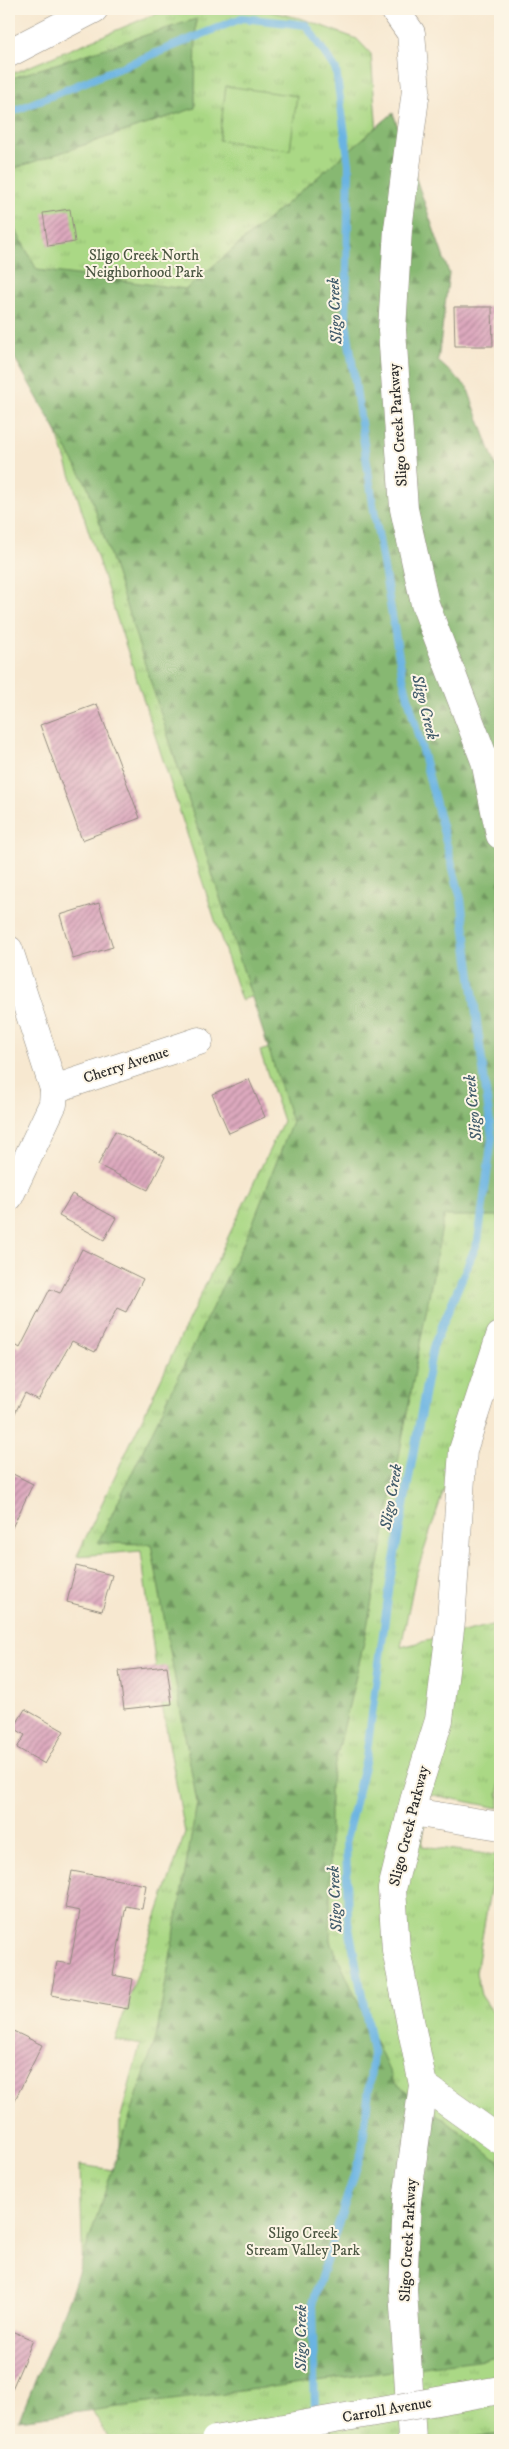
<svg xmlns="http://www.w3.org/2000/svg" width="509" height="2449" font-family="'IM FELL DW Pica',serif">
<defs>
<pattern id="grass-tufts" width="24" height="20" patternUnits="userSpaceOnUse" patternTransform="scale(1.25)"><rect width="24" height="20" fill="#aad885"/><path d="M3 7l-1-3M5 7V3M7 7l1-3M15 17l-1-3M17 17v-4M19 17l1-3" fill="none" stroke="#92ba73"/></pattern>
<pattern id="forest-firs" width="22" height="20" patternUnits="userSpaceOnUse" patternTransform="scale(1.25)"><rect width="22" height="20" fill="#87b872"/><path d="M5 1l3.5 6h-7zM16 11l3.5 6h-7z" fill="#6f965e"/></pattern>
<pattern id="building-hatch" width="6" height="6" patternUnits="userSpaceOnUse" patternTransform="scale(1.25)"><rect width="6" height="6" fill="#dda9be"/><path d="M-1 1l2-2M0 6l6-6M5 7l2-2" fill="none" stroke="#b38a9b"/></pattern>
</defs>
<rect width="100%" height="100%" fill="#fcf5e5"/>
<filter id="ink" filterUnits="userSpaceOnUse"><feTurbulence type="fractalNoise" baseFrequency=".02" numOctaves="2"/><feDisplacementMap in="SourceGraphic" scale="10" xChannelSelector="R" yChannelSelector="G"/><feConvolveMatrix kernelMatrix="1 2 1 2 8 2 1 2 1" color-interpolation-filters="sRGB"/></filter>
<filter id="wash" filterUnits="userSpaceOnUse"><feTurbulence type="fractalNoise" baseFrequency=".0096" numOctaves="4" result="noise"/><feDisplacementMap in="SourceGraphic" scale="20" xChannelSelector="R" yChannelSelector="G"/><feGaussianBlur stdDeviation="1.12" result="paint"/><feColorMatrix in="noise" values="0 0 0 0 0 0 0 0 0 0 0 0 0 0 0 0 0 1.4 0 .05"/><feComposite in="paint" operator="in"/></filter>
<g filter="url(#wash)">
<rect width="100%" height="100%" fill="#f7e8d0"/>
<!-- grass -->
<polygon fill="url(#grass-tufts)" stroke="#6a8258" points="167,9 261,9 303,19 357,39 371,54 394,358 500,936 500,1318 415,1578 401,1647 500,1623 499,1808 428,1794 422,1846 496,1855 476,1973 481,1995 500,2023 500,2440 110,2440 86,2400 80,2165 120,2171 120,2120 140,2045 115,2040 185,1833 157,1677 141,1551 77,1556 283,1121 260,1051 416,1002 407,947 241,1000 9,286 9,75"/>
<!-- forest -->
<g fill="url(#forest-firs)" stroke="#59724e">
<polygon points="196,19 195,108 9,170 9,79"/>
<polygon points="393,113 449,273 438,361 467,387 500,477 500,1216 444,1216 365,1638 330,1785 330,1940 394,2082 500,2162 500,2357 19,2420 72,2291 156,2038 197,1803 151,1544 98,1543 252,1225 292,1122 88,487 9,348 9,217 37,270 186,289"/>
<polygon points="500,2433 500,2440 452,2440"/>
</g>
<!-- pitch -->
<polygon fill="#aad885" stroke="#6a8258" points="226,86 297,96 290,150 219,140"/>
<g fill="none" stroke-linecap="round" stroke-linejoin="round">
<!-- stream -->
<polyline stroke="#6ab4e2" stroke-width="8" points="9,113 242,18 306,25 336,70 349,164 346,321 373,504 402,674 461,899 492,1138 478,1241 433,1347 391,1576 366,1758 346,1839 348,1922 373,2052 362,2151 312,2305 316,2440"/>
</g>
<g id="blocks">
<!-- building -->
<g fill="url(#building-hatch)">
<polygon points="70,209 75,242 48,246 43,213"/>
<polygon points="454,307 492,307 493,346 455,346"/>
<polygon points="97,704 140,818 82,840 40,725"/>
<polygon points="99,903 113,947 73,959 60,915"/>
<polygon points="249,1079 265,1117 229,1133 212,1094"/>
<polygon points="115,1131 165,1157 148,1190 98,1165"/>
<polygon points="72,1194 116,1218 104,1240 59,1216"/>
<polygon points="82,1249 143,1279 126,1312 117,1308 95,1352 72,1341 38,1400 25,1393 9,1425 9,1341 20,1348 50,1289 60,1293"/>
<polygon points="9,1472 33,1484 9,1534"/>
<polygon points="76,1566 112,1575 102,1611 67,1602"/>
<polygon points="167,1666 172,1704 124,1709 119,1671"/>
<polygon points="25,1709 64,1731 45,1764 17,1748 25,1735 14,1728"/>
<polygon points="72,1871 146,1885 142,1909 126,1906 113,1975 133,1979 128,2009 51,1995 57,1962 70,1964 80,1911 65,1908"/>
<polygon points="9,2029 42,2045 9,2112"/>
<polygon points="9,2330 33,2340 9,2396"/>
</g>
</g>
</g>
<g filter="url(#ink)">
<use href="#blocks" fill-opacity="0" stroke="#918a7e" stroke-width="1"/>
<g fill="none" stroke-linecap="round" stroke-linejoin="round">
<defs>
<g id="minor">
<polyline points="394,9 411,33 416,90 398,229 392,330 404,509 425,604 485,761 500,835"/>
<polyline points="9,53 94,9"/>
<polyline points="9,950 54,1089 53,1104 9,1197"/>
<polyline points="54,1089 199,1041"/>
<polyline points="412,1812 500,1826"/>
<polyline points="423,2085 500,2140"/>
<polyline points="412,2440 403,2289 407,2200 423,2085 396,1950 392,1889 416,1793 439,1720 451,1621 463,1450 500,1336"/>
</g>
</defs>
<!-- minor casing -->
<use href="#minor" stroke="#918a7e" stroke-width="29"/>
<!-- minor -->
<use href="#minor" stroke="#fff" stroke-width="28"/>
<defs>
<polyline id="major-bridge" points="215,2440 500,2390"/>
</defs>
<!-- major-bridge casing -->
<use href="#major-bridge" stroke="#918a7e" stroke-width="29" stroke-linecap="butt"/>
<!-- major-bridge -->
<use href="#major-bridge" stroke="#fff" stroke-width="28"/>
</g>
</g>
<g text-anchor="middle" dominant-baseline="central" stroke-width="4" stroke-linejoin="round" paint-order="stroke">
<!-- park labels -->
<g font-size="15" fill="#4b5642" stroke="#fcf5e5">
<text x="144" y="255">Sligo Creek North<tspan x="144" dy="17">Neighborhood Park</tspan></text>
<text x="303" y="2233">Sligo Creek<tspan x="303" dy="17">Stream Valley Park</tspan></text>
</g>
<!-- street labels -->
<g font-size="15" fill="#2b2b2b" stroke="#fcf5e5">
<text transform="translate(398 425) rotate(-94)">Sligo Creek Parkway</text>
<text transform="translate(126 1065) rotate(-18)">Cherry Avenue</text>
<text transform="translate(409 1826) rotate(-76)">Sligo Creek Parkway</text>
<text transform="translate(408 2240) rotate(-87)">Sligo Creek Parkway</text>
<text transform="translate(387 2410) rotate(-10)">Carroll Avenue</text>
</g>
<!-- water labels -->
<g font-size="16" font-style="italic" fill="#415b6b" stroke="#fcf5e5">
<text transform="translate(335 311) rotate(-93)">Sligo Creek</text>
<text transform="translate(425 707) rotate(76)">Sligo Creek</text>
<text transform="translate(473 1108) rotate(-96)">Sligo Creek</text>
<text transform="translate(391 1497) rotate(-80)">Sligo Creek</text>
<text transform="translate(335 1899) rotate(-93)">Sligo Creek</text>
<text transform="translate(301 2338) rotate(-90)">Sligo Creek</text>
</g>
</g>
<!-- margin -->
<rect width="509" height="2449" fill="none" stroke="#fcf5e5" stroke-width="30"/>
</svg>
